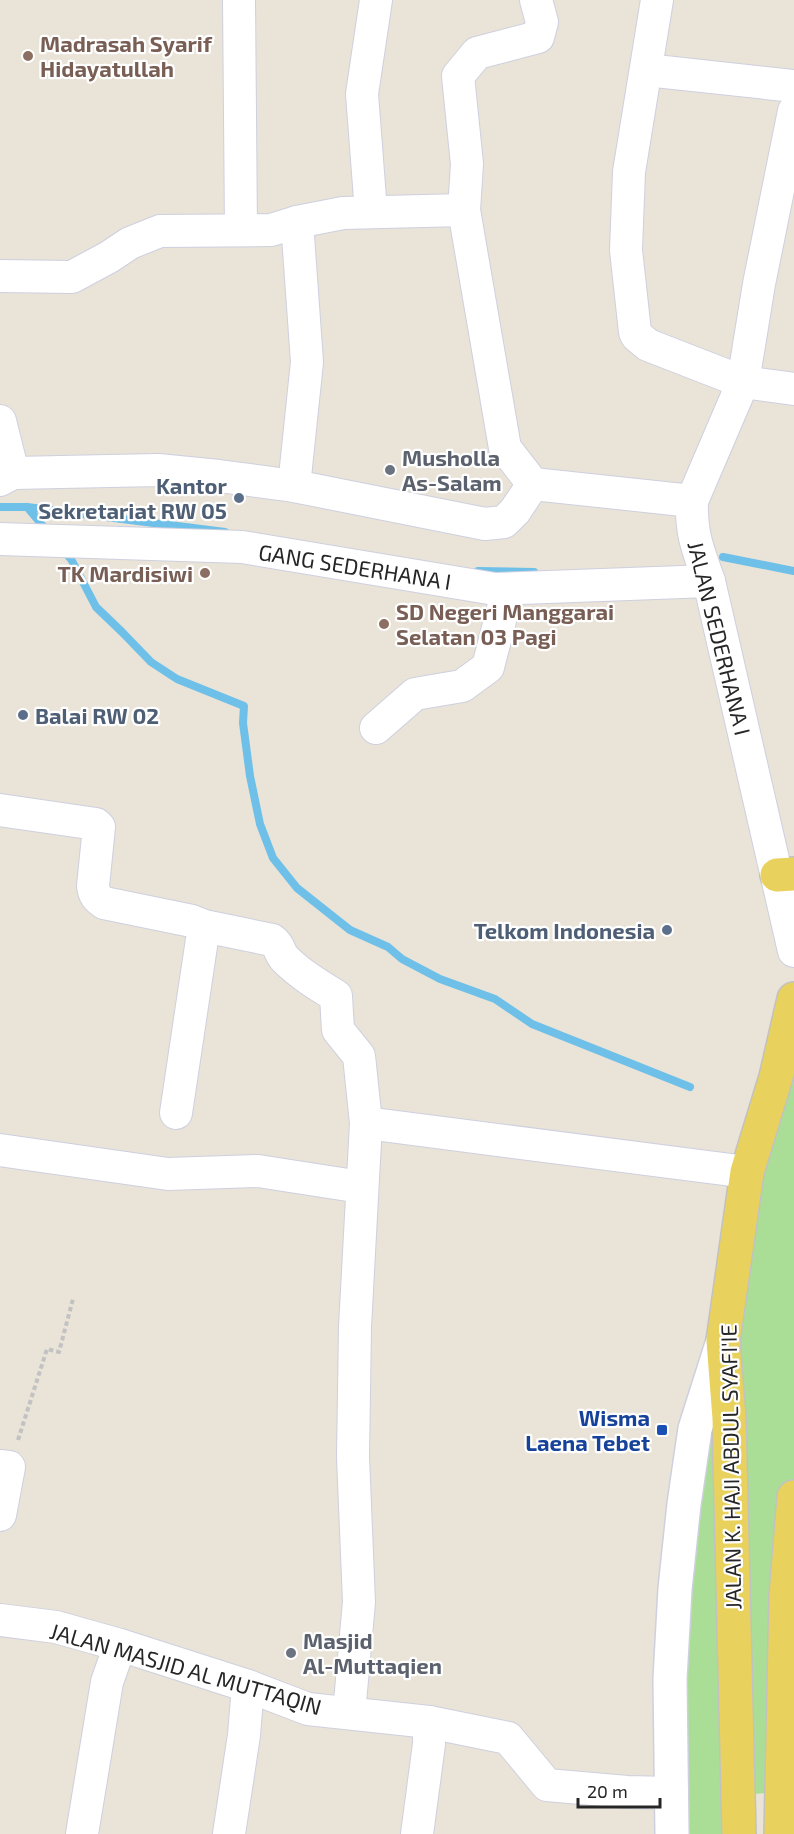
<svg xmlns="http://www.w3.org/2000/svg" width="794" height="1834" font-family="'Exo 2',sans-serif">
<rect width="100%" height="100%" fill="#e9e3d8"/>
<!-- green -->
<polygon fill="#aade96" points="794,999 794,1834 781,1792 738,1795 739,1834 672,1834 684,1504"/>
<g fill="none" stroke-linecap="round" stroke-linejoin="round">
<!-- stream -->
<g stroke="#6ec0e8" stroke-width="8">
<polyline points="0,507 27,507 225,532"/>
<polyline points="27,507 48,532"/>
<polyline points="62,549 71,559 96,607 122,632 151,662 177,679 244,706 243,723 250,776 260,824 273,858 297,888 350,930 388,947 402,959 440,979 495,999 532,1024 690,1087"/>
<polyline points="723,557 794,571"/>
<polyline points="478,571 534,572"/>
</g>
<defs>
<g id="minor">
<polyline points="239,0 241,230"/>
<polyline points="657,0 629,172 626,250 635,332 637,336 648,345 743,382 794,389"/>
<polyline points="646,70 794,86"/>
<path d="M794 111 759 284 743 382 692 501C691 535 698 550 709 581L794 951"/>
<polyline points="371,212 362,94 376,0"/>
<polyline points="0,276 72,277 109,257 130,243 160,231 271,230 297,222 343,213 464,210"/>
<polyline points="0,421 13,473"/>
<polyline points="0,480 13,473 158,470 219,476 294,486 485,524 504,522 515,511 533,484"/>
<polyline points="533,484 505,448 464,210 467,164 458,76 477,53 538,37 542,22 536,0"/>
<polyline points="533,484 692,501"/>
<polyline points="294,486 307,362 297,222"/>
<polyline points="0,539 242,547 495,589 709,581"/>
<polyline points="376,728 415,694 462,686 488,667 508,589"/>
<path d="M0 810 96 824 99 827 93 886C94 895 97 898 104 903L192 921 204 926 176 1113"/>
<path d="M204 926 272 940C280 945 279 953 285 959 300 974 318 985 336 996L338 1030 359 1056 366 1123 355 1327 353 1457 359 1602 349 1713"/>
<polyline points="366,1123 747,1172"/>
<polyline points="0,1150 168,1174 258,1171 361,1187"/>
<polyline points="0,1466 9,1467 0,1515"/>
<polyline points="0,1620 56,1627 120,1645 248,1686 308,1709 429,1722 508,1738 547,1785 627,1792 672,1793"/>
<polyline points="82,1834 107,1682 120,1645"/>
<polyline points="229,1834 244,1735 248,1686"/>
<polyline points="417,1834 429,1744 429,1722"/>
</g>
<polyline id="tertiary" points="672,1834 670,1679 675,1589 684,1504 695,1429 723,1341"/>
<g id="primary">
<polyline points="777,875 794,874"/>
<polyline points="739,1834 729,1418 723,1341 747,1172 776,1077 794,999"/>
<polyline points="781,1834 786,1596 794,1497"/>
</g>
</defs>
<!-- minor casing -->
<use href="#minor" stroke="#ced0df" stroke-width="34"/>
<!-- tertiary casing -->
<use href="#tertiary" stroke="#ced0df" stroke-width="36"/>
<!-- primary casing -->
<use href="#primary" stroke="#c2c2c2" stroke-width="36"/>
<!-- path -->
<polyline stroke="#c2c2c2" stroke-width="4" stroke-dasharray="4.5 3" stroke-linecap="butt" points="18,1440 47,1349 59,1352 73,1299"/>
<!-- minor -->
<use href="#minor" stroke="#fff" stroke-width="32"/>
<!-- tertiary -->
<use href="#tertiary" stroke="#fff" stroke-width="33"/>
<!-- primary -->
<use href="#primary" stroke="#e9d15d" stroke-width="33"/>
</g>
<!-- markers -->
<g fill="#8d6e63" stroke="#fff" stroke-width="2">
<circle cx="28" cy="56" r="6"/>
<circle cx="205" cy="573" r="6"/>
<circle cx="384" cy="624" r="6"/>
</g>
<g fill="#6b7280" stroke="#fff" stroke-width="2">
<circle cx="390" cy="470" r="6"/>
<circle cx="291" cy="1653" r="6"/>
</g>
<g fill="#5c6f8a" stroke="#fff" stroke-width="2">
<circle cx="239" cy="498" r="6"/>
<circle cx="23" cy="715" r="6"/>
<circle cx="667" cy="930" r="6"/>
</g>
<rect fill="#1a4fb4" stroke="#fff" stroke-width="2" x="656" y="1424" width="12" height="12" rx="3"/>
<g text-anchor="middle" dominant-baseline="central" stroke-width="4.5" stroke-linejoin="round" paint-order="stroke">
<!-- education labels -->
<g font-size="22" font-weight="bold" fill="#785e54" stroke="#fff" text-anchor="start">
<text x="40" y="43">Madrasah Syarif<tspan x="40" dy="25">Hidayatullah</tspan></text>
<text x="193" y="573" text-anchor="end">TK Mardisiwi</text>
<text x="396" y="611">SD Negeri Manggarai<tspan x="396" dy="25">Selatan 03 Pagi</tspan></text>
</g>
<!-- worship labels -->
<g font-size="22" font-weight="bold" fill="#5b616d" stroke="#fff" text-anchor="start">
<text x="402" y="457">Musholla<tspan x="402" dy="25">As-Salam</tspan></text>
<text x="303" y="1640">Masjid<tspan x="303" dy="25">Al-Muttaqien</tspan></text>
</g>
<!-- service labels -->
<g font-size="22" font-weight="bold" fill="#4e5e75" stroke="#fff" text-anchor="end">
<text x="227" y="485">Kantor<tspan x="227" dy="25">Sekretariat RW 05</tspan></text>
<text x="35" y="715" text-anchor="start">Balai RW 02</text>
<text x="655" y="930">Telkom Indonesia</text>
</g>
<!-- street labels -->
<g font-size="22" fill="#262626" stroke="#fff">
<text transform="translate(355 566) rotate(9)">GANG SEDERHANA I</text>
<text transform="translate(720 638) rotate(76)">JALAN SEDERHANA I</text>
<text transform="translate(730 1467) rotate(-91)">JALAN K. HAJI ABDUL SYAFI'IE</text>
<text transform="translate(186 1668) rotate(16)">JALAN MASJID AL MUTTAQIN</text>
</g>
<!-- transit labels -->
<g font-size="22" font-weight="bold" fill="#164399" stroke="#fff" text-anchor="end">
<text x="650" y="1417">Wisma<tspan x="650" dy="25">Laena Tebet</tspan></text>
</g>
</g>
<!-- scale -->
<path d="M578 1798v9h82v-9" fill="none" stroke="#262626" stroke-width="3"/>
<text x="587" y="1798" font-size="18" fill="#262626" stroke="#ffffff" stroke-width="4.5" paint-order="stroke">20 m</text>
</svg>
